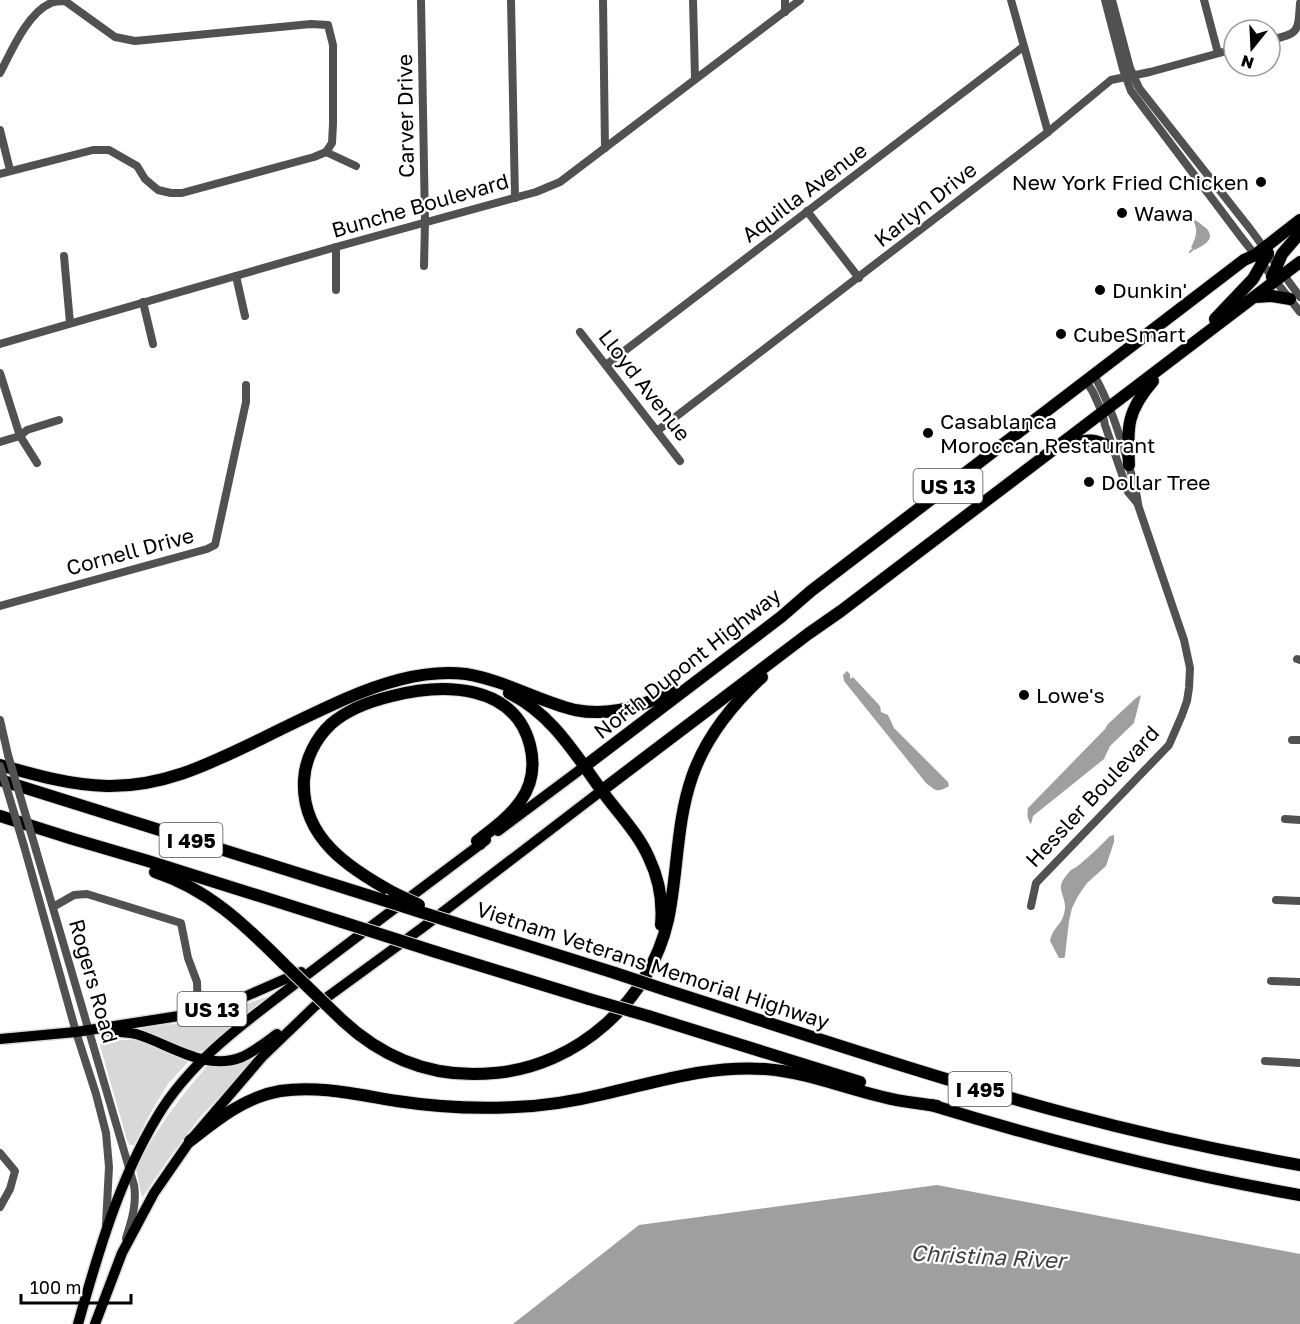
<svg xmlns="http://www.w3.org/2000/svg" width="1300" height="1324" font-family="'Golos Text',sans-serif">
<rect width="100%" height="100%" fill="#fff"/>
<!-- green -->
<g fill="#d8d8d8">
<polygon points="272,995 227,1030 207,1049 198,1052 187,1050 141,1032 141,1027 175,1024 203,1019"/>
<polygon points="112,1040 133,1040 141,1042 188,1062 168,1084 151,1112 134,1145 130,1145 127,1140 100,1046 101,1041"/>
<path d="M252 1058 253 1062 201 1116 169 1158 142 1198 136 1169C155 1130 180 1097 208 1065 224 1067 238 1064 252 1058Z"/>
</g>
<!-- water -->
<g fill="#9f9f9f">
<path d="M1195 220C1200 223 1203 226 1207 229 1216 240 1203 245 1195 250L1191 247C1196 238 1198 231 1194 222Z"/>
<path d="M847 671 850 674V679L853 677 880 706 881 712 888 715 894 728 948 782 949 786C937 793 936 791 926 783L844 681 843 675Z"/>
<path d="M1141 695 1134 723 1110 746 1104 759 1033 816 1031 824C1027 819 1027 814 1028 808L1105 729 1108 724 1136 698Z"/>
<path d="M1114 835V842L1106 866 1087 883 1078 896 1072 908 1069 921 1065 956 1064 958H1059L1050 941C1052 929 1059 927 1063 917 1069 902 1060 896 1061 885 1062 880 1068 873 1071 870 1074 868 1077 867 1079 865 1090 856 1100 846 1110 836Z"/>
<polygon points="937,1185 1300,1254 1300,1324 513,1324 639,1225"/>
</g>
<g fill="none" stroke-linecap="round" stroke-linejoin="round">
<!-- stream -->
<polyline stroke="#9f9f9f" stroke-width="2" points="1190,252 1193,249"/>
<defs>
<g id="major">
<polyline points="498,831 585,766"/>
<path d="M108 1031C117 1032 127 1032 136 1034 170 1044 205 1072 242 1057 255 1051 266 1042 277 1034"/>
<polyline points="0,1039 76,1032 198,1013 242,998 301,972"/>
<path d="M78 1324C98 1253 119 1180 157 1117 192 1058 251 1018 304 977 364 931 425 886 486 840"/>
<polyline points="95,1324 122,1253 154,1193 190,1141 262,1057 315,1006 422,928 601,791"/>
</g>
<g id="highway">
<polyline points="1272,277 1282,254 1300,233"/>
<polyline points="1255,297 1272,296 1290,299"/>
<polyline points="1215,319 1253,279 1268,253"/>
<path d="M1062 446C1086 440 1091 436 1114 449"/>
<path d="M1129 465C1127 426 1127 411 1153 381"/>
<path d="M509 693C552 714 575 754 602 791 618 813 638 833 649 858 659 879 663 903 661 925"/>
<path d="M0 765C35 775 70 785 107 786 164 787 209 764 259 740 287 726 316 712 345 699 381 683 427 669 466 674 504 680 538 701 575 710 596 714 618 712 639 705 652 701 665 696 676 689"/>
<polyline points="585,766 781,617 811,591 1244,260 1255,255 1300,220"/>
<polyline points="0,780 383,900"/>
<polyline points="601,791 808,634 841,611 1300,262"/>
<polyline points="0,816 73,839 148,861 342,922"/>
<path d="M155 872C208 889 245 925 284 964"/>
<path d="M394 893C350 869 301 838 304 780 305 759 316 738 331 724 348 709 371 701 392 696 442 683 514 683 530 745 542 792 510 816 477 841L480 844"/>
<polyline points="455,923 615,973"/>
<polyline points="436,952 589,999"/>
<path d="M666 990C798 1032 931 1077 1065 1113 1143 1134 1221 1151 1300 1165"/>
<polyline points="648,1016 860,1082"/>
<path d="M342 1020C385 1060 436 1079 495 1073 577 1066 650 1001 668 920 678 873 676 823 692 777 705 739 733 704 762 677"/>
<path d="M931 1105C1052 1142 1175 1173 1300 1195"/>
<path d="M190 1141C218 1119 245 1097 280 1091 319 1085 359 1095 397 1101 436 1107 475 1109 515 1107 545 1106 575 1101 604 1094 657 1082 709 1065 765 1069 806 1072 844 1088 883 1097 901 1102 919 1103 937 1106"/>
</g>
</defs>
<!-- major casing -->
<use href="#major" stroke="#dbdbdb" stroke-width="13"/>
<!-- highway casing -->
<use href="#highway" stroke="#dbdbdb" stroke-width="14"/>
<!-- minor -->
<g stroke="#515151" stroke-width="8">
<polyline points="421,0 425,222 424,266"/>
<polyline points="511,0 515,198"/>
<polyline points="603,0 605,148"/>
<polyline points="693,0 695,78"/>
<polyline points="785,0 785,12"/>
<polyline points="1011,0 1048,132"/>
<polyline points="1105,0 1123,69 1131,91 1241,237 1300,312"/>
<polyline points="1112,0 1130,68 1139,88 1251,230 1300,297"/>
<polyline points="1204,0 1218,53"/>
<path d="M1270 40C1299 33 1298 33 1300 3"/>
<path d="M0 73C11 52 28 12 51 3 55 1 60 1 65 1L115 37 135 41 311 24 328 25 333 45V124L332 143 326 152"/>
<polyline points="0,130 10,170"/>
<polyline points="0,174 93,150 109,150 137,166 145,179 158,190 171,193 182,193 314,157 326,152 356,166"/>
<polyline points="807,211 859,278"/>
<polyline points="336,247 336,290"/>
<polyline points="64,256 70,323"/>
<polyline points="236,276 245,316"/>
<polyline points="143,302 153,344"/>
<polyline points="580,332 680,461"/>
<polyline points="0,344 336,247 536,192 560,182 800,0"/>
<polyline points="606,365 1023,47"/>
<polyline points="0,373 20,436 37,463"/>
<polyline points="1086,381 1093,392 1102,412 1105,425 1128,492 1138,504"/>
<polyline points="657,431 1048,132 1111,80 1150,72 1234,49"/>
<polyline points="0,442 20,436 27,430 59,420"/>
<polyline points="0,606 207,549 215,545 246,402 246,385"/>
<polyline points="1297,659 1300,660"/>
<polyline points="0,720 8,755"/>
<polyline points="1292,740 1300,740"/>
<polyline points="1285,819 1300,820"/>
<polyline points="24,846 76,1032 96,1094 106,1133 109,1167 106,1224"/>
<path d="M36 850 134 1185C137 1203 132 1220 126 1238"/>
<polyline points="1276,900 1300,901"/>
<path d="M1031 906 1036 883 1169 745 1182 715 1187 701 1189 688 1190 668 1184 640 1138 505C1137 489 1131 474 1127 459 1118 430 1109 402 1094 375"/>
<polyline points="53,907 74,895 87,894 181,923 188,958 197,982 198,1013"/>
<polyline points="1271,981 1300,982"/>
<polyline points="1265,1061 1300,1063"/>
<polyline points="0,1153 15,1171 10,1189 0,1207"/>
</g>
<!-- major -->
<use href="#major" stroke="#000" stroke-width="10"/>
<!-- highway -->
<use href="#highway" stroke="#000" stroke-width="12"/>
<defs>
<g id="highway-bridge">
<polyline points="394,893 419,905"/>
<polyline points="383,900 455,923"/>
<polyline points="342,922 436,952"/>
<polyline points="284,964 342,1020"/>
<polyline points="615,973 666,990"/>
<polyline points="589,999 648,1016"/>
</g>
</defs>
<!-- highway-bridge casing -->
<use href="#highway-bridge" stroke="#dbdbdb" stroke-width="14" stroke-linecap="butt"/>
<!-- minor-bridge -->
<g stroke="#515151" stroke-width="8">
<polyline points="8,755 36,850"/>
<polyline points="0,766 24,846"/>
</g>
<!-- highway-bridge -->
<use href="#highway-bridge" stroke="#000" stroke-width="12"/>
</g>
<!-- markers -->
<g fill="#000" stroke="#fff" stroke-width="2">
<circle cx="1261" cy="182" r="6"/>
<circle cx="1122" cy="213" r="6"/>
<circle cx="1100" cy="290" r="6"/>
<circle cx="1061" cy="334" r="6"/>
<circle cx="928" cy="433" r="6"/>
<circle cx="1089" cy="482" r="6"/>
<circle cx="1024" cy="695" r="6"/>
</g>
<g text-anchor="middle" dominant-baseline="central" stroke-width="4.5" stroke-linejoin="round" paint-order="stroke">
<!-- shield labels -->
<g fill="#fff" stroke="#4c4c4c" stroke-width="1.5">
<rect x="913.5" y="469" width="69" height="34" rx="4.5"/>
<rect x="159.5" y="823" width="63" height="34" rx="4.5"/>
<rect x="177.5" y="992" width="69" height="34" rx="4.5"/>
<rect x="948.5" y="1072" width="63" height="34" rx="4.5"/>
</g>
<g font-size="20" font-weight="bold" fill="#000">
<text x="948" y="486">US 13</text>
<text x="191" y="840">I 495</text>
<text x="212" y="1009">US 13</text>
<text x="980" y="1089">I 495</text>
</g>
<!-- street labels -->
<g font-size="21" fill="#000" stroke="#fff">
<text transform="translate(405 116) rotate(-91)">Carver Drive</text>
<text transform="translate(804 192) rotate(-37)">Aquilla Avenue</text>
<text transform="translate(925 204) rotate(-38)">Karlyn Drive</text>
<text transform="translate(420 205) rotate(-16)">Bunche Boulevard</text>
<text transform="translate(645 385) rotate(52)">Lloyd Avenue</text>
<text transform="translate(130 551) rotate(-15)">Cornell Drive</text>
<text transform="translate(687 663) rotate(-38)">North Dupont Highway</text>
<text transform="translate(1092 796) rotate(-47)">Hessler Boulevard</text>
<text transform="translate(653 965) rotate(18)">Vietnam Veterans Memorial Highway</text>
<text transform="translate(94 981) rotate(74)">Rogers Road</text>
</g>
<!-- poi labels -->
<g font-size="21" fill="#000" stroke="#fff" text-anchor="start">
<text x="1249" y="182" text-anchor="end">New York Fried Chicken</text>
<text x="1134" y="213">Wawa</text>
<text x="1112" y="290">Dunkin'</text>
<text x="1073" y="334">CubeSmart</text>
<text x="940" y="421">Casablanca<tspan x="940" dy="24">Moroccan Restaurant</tspan></text>
<text x="1101" y="482">Dollar Tree</text>
<text x="1036" y="695">Lowe's</text>
</g>
<!-- water labels -->
<g font-size="22" font-style="italic" fill="#404040" stroke="#fff">
<text transform="translate(988 1256) rotate(3)">Christina River</text>
</g>
</g>
<!-- north arrow -->
<g transform="translate(1252 48) rotate(198)"><circle r="28" fill="#ffffff" stroke="#999999" stroke-width="1.5"/>
<path d="M0-4.5L10 22L0 15L-10 22Z" fill="#000000"/>
<text y="-9" font-size="16" font-weight="bold" text-anchor="middle" fill="#000000">N</text>
</g>
<!-- scale -->
<path d="M21 1294v9h110v-9" fill="none" stroke="#000000" stroke-width="3"/>
<text x="30" y="1294" font-size="18" fill="#000000" stroke="#ffffff" stroke-width="4.5" paint-order="stroke">100 m</text>
</svg>
